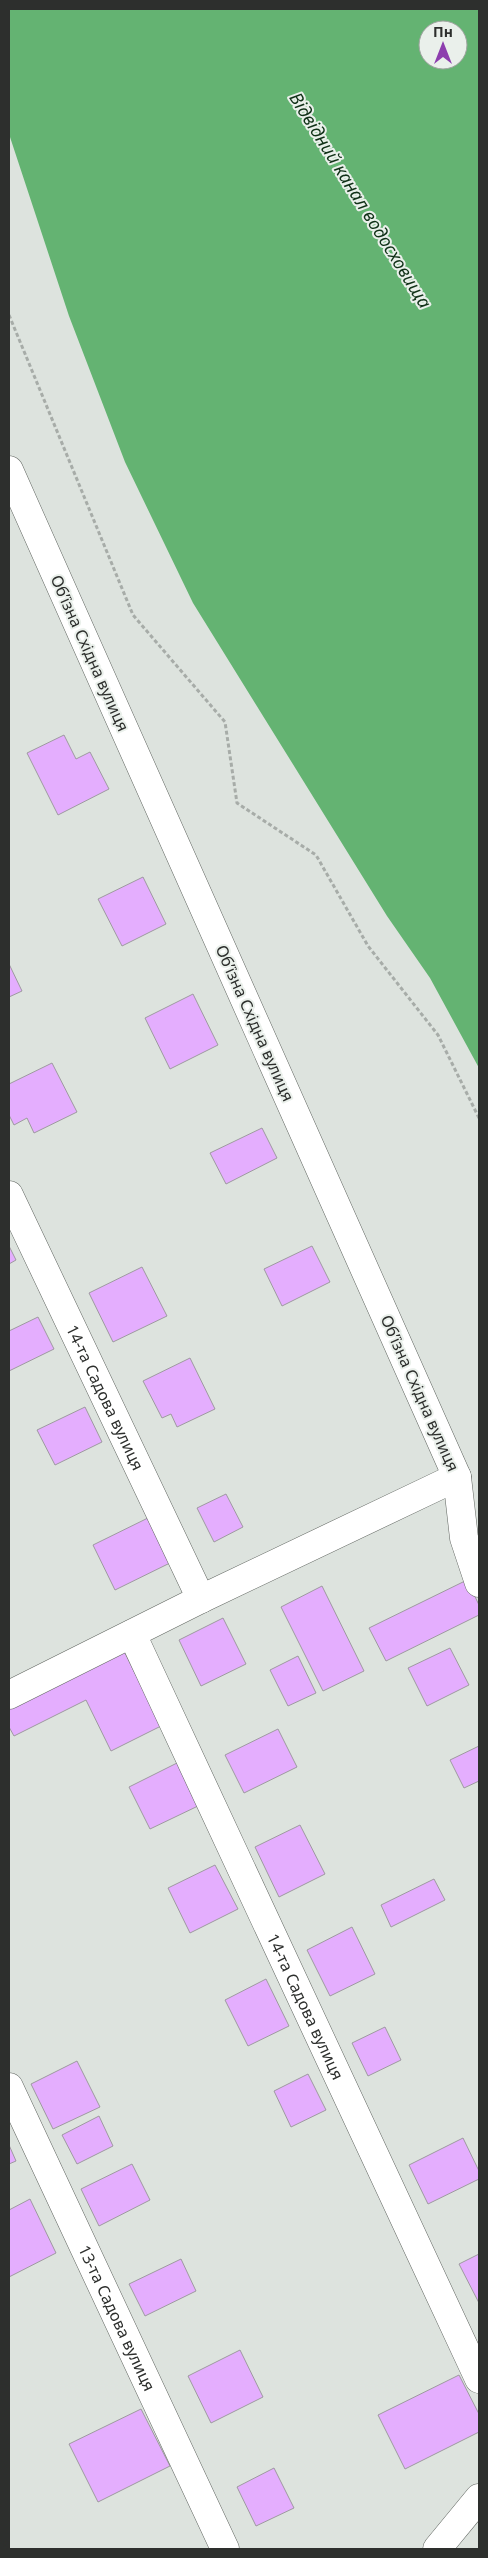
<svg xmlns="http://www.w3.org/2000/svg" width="488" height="2558" font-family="'Noto Sans',sans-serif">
<rect width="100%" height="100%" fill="#dde3de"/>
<!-- water -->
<path fill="#64b372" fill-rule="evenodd" d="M9 9H479V1068L430 978 387 916 193 603 125 462 69 316 9 134ZM428 30H458V60H428Z"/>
<!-- building -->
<g fill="#e4aefe" stroke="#9e9aa0">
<polygon points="64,735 76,759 90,752 109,789 58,815 27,753"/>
<polygon points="143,877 166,924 122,946 98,899"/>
<polygon points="9,964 22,991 9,997"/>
<polygon points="193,994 218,1045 170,1069 145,1018"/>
<polygon points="52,1063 77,1112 34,1133 27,1118 14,1125 9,1115 9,1084"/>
<polygon points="262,1128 277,1158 226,1184 210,1153"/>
<polygon points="9,1246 16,1260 9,1264"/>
<polygon points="312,1246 330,1282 282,1306 264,1269"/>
<polygon points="142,1267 167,1316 113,1342 89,1293"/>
<polygon points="38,1317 54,1349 9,1371 9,1331"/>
<polygon points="190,1358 215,1409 177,1427 171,1414 162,1418 143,1381"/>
<polygon points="85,1407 102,1442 55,1465 37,1430"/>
<polygon points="226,1494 243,1527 214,1542 197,1508"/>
<polygon points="152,1516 174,1561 115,1590 93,1545"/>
<polygon points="467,1580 479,1605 479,1615 386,1661 369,1628"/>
<polygon points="322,1586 364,1671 323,1691 281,1607"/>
<polygon points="223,1618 246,1664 201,1686 179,1640"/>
<polygon points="122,1647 161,1726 111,1751 86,1700 14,1736 9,1727 9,1703"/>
<polygon points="450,1648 469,1685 427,1706 408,1668"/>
<polygon points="298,1656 316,1693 288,1706 270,1670"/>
<polygon points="278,1729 297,1767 244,1793 225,1755"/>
<polygon points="479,1746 479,1781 464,1788 450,1760"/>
<polygon points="177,1763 198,1806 150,1829 129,1787"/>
<polygon points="300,1825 325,1874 279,1897 255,1847"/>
<polygon points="215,1865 238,1909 190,1933 168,1888"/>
<polygon points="434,1879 445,1900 391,1927 381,1905"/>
<polygon points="352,1927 375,1974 330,1996 307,1950"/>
<polygon points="266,1979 289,2026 248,2046 225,2000"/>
<polygon points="385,2027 401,2060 368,2076 352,2043"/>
<polygon points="77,2061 100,2107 53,2129 31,2084"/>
<polygon points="308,2074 326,2110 291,2127 274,2091"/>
<polygon points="99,2116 113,2146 77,2164 62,2135"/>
<polygon points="463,2138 479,2171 479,2179 428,2204 409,2165"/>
<polygon points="9,2145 16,2161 9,2164"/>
<polygon points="132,2164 150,2200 99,2226 81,2189"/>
<polygon points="30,2199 56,2253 9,2277 9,2210"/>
<polygon points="479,2254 479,2303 459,2264"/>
<polygon points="181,2259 196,2291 145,2316 129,2284"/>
<polygon points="240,2350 263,2397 211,2423 188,2376"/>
<polygon points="459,2375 479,2414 479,2432 405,2469 378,2415"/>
<polygon points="141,2409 170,2466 98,2502 69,2444"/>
<polygon points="274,2468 294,2508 256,2526 237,2487"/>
</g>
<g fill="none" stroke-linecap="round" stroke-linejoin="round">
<defs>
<g id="street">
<polyline points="9,470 457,1477 464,1538 479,1583"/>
<path id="s1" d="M9 1195 201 1599"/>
<path id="s2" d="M132 1634 479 2379"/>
<polyline points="9,1695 201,1599 457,1477"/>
<path id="s3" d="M9 2087 225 2549"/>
<polyline points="437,2549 479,2498"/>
</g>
</defs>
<!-- street casing -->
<use href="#street" stroke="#616661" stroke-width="29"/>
<!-- path -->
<polyline stroke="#a7aca8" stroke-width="3" stroke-dasharray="4 2.5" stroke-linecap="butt" points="9,315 133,615 225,722 237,803 316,855 368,946 438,1035 479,1118"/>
<!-- street -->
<use href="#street" stroke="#fff" stroke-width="28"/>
</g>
<g text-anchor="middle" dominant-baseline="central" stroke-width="4" stroke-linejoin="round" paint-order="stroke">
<!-- street labels -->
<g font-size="16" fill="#2d2f2d" stroke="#eaf0eb">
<text transform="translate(90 653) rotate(66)">Обʼїзна Східна вулиця</text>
<text transform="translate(255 1023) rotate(66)">Обʼїзна Східна вулиця</text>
<text transform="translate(420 1393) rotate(66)">Обʼїзна Східна вулиця</text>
<text stroke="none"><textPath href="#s1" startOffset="224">14-та Садова вулиця</textPath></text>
<text stroke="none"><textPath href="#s2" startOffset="411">14-та Садова вулиця</textPath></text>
<text stroke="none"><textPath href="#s3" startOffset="255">13-та Садова вулиця</textPath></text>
</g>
<!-- water labels -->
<g font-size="18" font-style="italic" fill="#103117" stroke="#eaf0eb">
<text transform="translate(361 200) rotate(58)">Відвідний канал водосховища</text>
</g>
</g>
<!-- border -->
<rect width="488" height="2558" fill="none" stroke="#2d2f2d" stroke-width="20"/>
<!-- north arrow -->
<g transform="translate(443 45)"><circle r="24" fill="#eaf0eb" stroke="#9ea39f"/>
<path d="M0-4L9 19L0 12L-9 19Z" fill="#8d3eae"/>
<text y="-8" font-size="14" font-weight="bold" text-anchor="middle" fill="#2d2f2d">Пн</text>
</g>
</svg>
